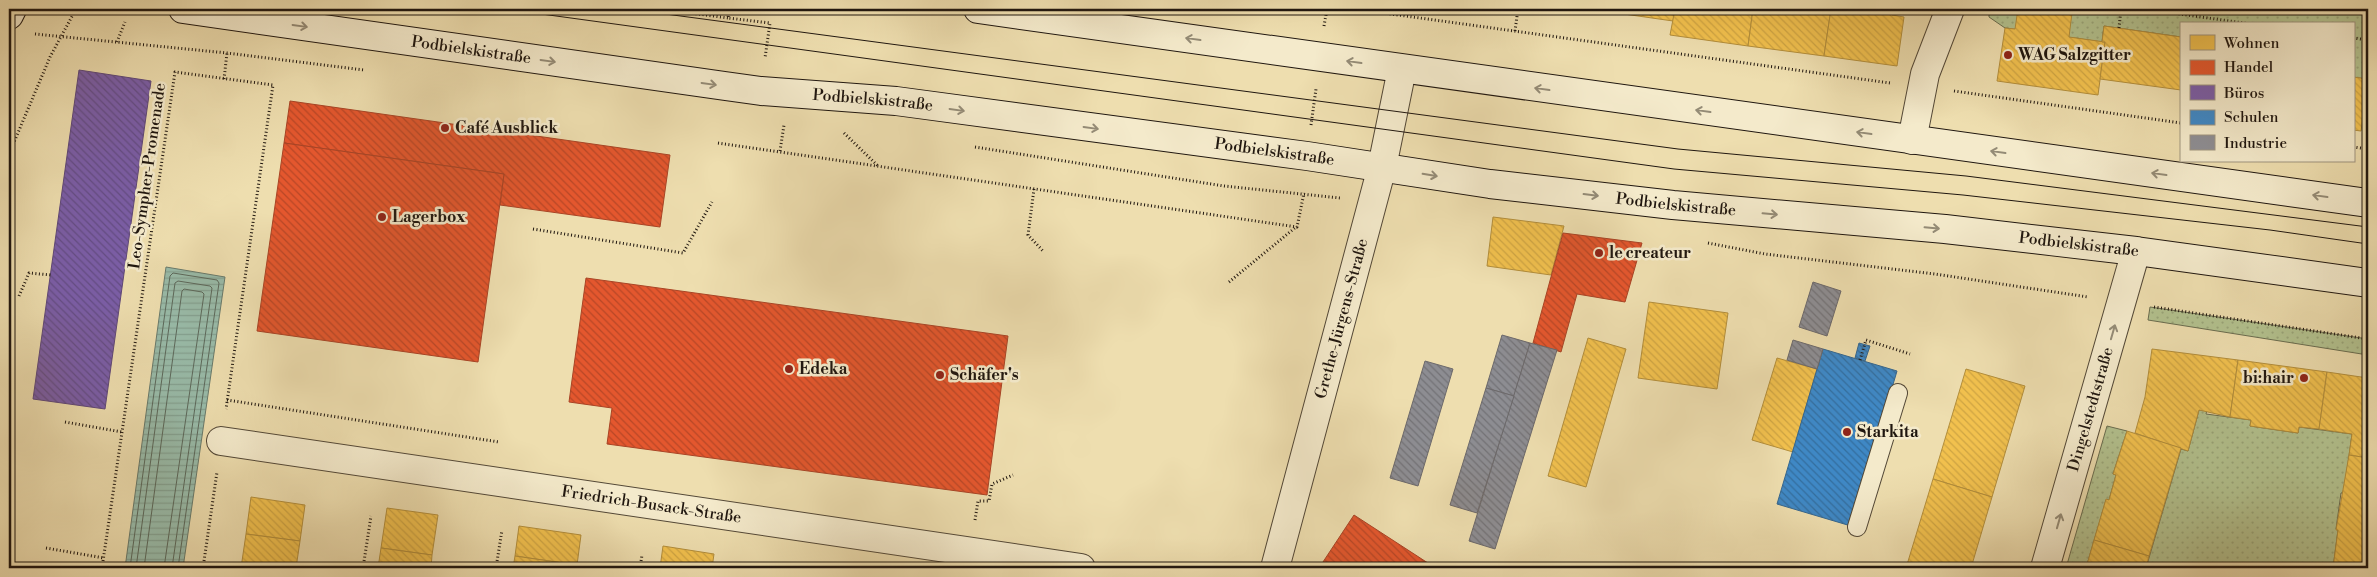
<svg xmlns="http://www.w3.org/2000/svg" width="2377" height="577" font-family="'Libre Bodoni',serif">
<defs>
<pattern id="green-dots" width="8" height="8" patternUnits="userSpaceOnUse" patternTransform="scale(1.25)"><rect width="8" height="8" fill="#b3c28f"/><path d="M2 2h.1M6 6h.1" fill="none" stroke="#9aa67a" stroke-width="1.8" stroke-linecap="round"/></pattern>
<pattern id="water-rules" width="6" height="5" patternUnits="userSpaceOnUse" patternTransform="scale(1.25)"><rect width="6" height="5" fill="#99bcaa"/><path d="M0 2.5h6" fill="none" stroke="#83a191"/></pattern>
<pattern id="homes-back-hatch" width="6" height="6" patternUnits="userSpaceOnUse" patternTransform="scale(1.25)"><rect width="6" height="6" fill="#f2c14e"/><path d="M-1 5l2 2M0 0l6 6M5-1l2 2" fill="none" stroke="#cfa543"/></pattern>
<pattern id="shops-back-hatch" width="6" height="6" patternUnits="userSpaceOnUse" patternTransform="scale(1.25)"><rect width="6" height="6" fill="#e4572e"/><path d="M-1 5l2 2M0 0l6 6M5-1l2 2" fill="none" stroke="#b84726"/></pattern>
<pattern id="offices-back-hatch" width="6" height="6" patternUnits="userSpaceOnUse" patternTransform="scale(1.25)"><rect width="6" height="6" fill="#7b5ea7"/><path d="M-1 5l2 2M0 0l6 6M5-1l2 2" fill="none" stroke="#644d86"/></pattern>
<pattern id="schools-back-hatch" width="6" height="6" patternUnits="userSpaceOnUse" patternTransform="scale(1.25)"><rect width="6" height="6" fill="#3f88c5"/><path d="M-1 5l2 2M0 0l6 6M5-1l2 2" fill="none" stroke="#346e9e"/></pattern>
<pattern id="industry-back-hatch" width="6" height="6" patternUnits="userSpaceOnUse" patternTransform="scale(1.25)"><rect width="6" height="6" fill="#8d8d92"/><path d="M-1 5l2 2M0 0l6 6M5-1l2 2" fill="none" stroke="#737276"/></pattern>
</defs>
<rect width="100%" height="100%" fill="#eedeaf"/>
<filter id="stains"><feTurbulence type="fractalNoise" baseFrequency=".004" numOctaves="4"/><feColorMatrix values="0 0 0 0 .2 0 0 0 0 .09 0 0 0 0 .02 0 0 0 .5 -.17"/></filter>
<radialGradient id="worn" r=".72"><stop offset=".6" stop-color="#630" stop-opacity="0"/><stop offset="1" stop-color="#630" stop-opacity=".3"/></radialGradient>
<!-- green -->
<g fill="url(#green-dots)" stroke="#696c4f">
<polygon points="1989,9 2368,9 2368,64 2365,79 2353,77 2353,24 2181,24 2181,37 2104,26 2102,42 2005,28 1989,17"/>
<polygon points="2150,307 2368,339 2368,355 2148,320"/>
<polygon points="2199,410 2207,410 2206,414 2251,420 2250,426 2298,433 2299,427 2352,434 2344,493 2341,493 2336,529 2338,530 2333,568 2146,568 2181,449 2188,451"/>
<polygon points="2107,426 2127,431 2113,474 2116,475 2109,500 2106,500 2086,568 2066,568"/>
</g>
<!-- water -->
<polygon fill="url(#water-rules)" stroke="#687a6c" points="166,267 225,277 183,568 125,568"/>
<!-- homes -->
<g fill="url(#homes-back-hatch)" stroke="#b38e3b">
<polygon points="1596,9 1675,9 1673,21 1596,10"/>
<polygon points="1675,9 1753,9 1748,46 1670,35"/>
<polygon points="1753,9 1831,9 1824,56 1748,46"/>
<polygon points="1831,9 1893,9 1892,15 1904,17 1897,66 1824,56"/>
<polygon points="2018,9 2045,9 2072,13 2069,37 2105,42 2098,95 1997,81 2005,28 2015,29"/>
<polygon points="2045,9 2074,9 2072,13"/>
<polygon points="2104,26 2181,37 2181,90 2100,79 2105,42 2102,42"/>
<polygon points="2367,64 2368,64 2368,116 2363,116 2368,79 2365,79"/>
<polygon points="2353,77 2368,79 2361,131 2353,130"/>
<polygon points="1493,217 1564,226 1551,275 1487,266"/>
<polygon points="1649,302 1728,313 1717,389 1638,378"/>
<polygon points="1588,338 1626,349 1586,487 1548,476"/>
<polygon points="2152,349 2238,360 2230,417 2199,410 2188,451 2135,433 2145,397"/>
<polygon points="1777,358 1817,369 1793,452 1752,440"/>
<polygon points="2238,360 2327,372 2319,429 2299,427 2298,433 2250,426 2251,420 2230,417"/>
<polygon points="1966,369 2025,386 1992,497 1933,479"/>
<polygon points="2327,372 2368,378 2368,458 2349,455 2352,434 2319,429"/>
<polygon points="2127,431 2181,448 2149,556 2094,540 2106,499 2109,500 2116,475 2113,474"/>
<polygon points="2349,455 2368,458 2368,568 2333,568 2338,530 2336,530"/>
<polygon points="1933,479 1992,497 1971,568 1906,568"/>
<polygon points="251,497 305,505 300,541 246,534"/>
<polygon points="387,508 438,515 432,555 381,548"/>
<polygon points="519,526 581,535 577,565 515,556"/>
<polygon points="246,534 300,541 296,568 241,568"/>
<polygon points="2094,540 2149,556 2146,568 2086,568"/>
<polygon points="663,546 714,554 712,568 660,568"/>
<polygon points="381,548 432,555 431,568 378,568"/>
<polygon points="515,556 577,565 576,568 513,568"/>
<polygon points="796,565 818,568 795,568"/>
</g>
<!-- shops -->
<g fill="url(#shops-back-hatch)" stroke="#a94425">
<polygon points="290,101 670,155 660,227 500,205 504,174 284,143"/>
<polygon points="284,143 504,174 478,362 257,331"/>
<polygon points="1563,233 1642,243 1625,302 1577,294 1561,352 1533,343"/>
<polygon points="586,278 1008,336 987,495 607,444 612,408 569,402"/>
<polygon points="1354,515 1431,565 1429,568 1319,568"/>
</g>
<!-- offices -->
<polygon fill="url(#offices-back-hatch)" stroke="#5f4879" points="79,70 151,81 105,409 33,399"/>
<!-- schools -->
<g fill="url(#schools-back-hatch)" stroke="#35668e">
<polygon points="1859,343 1870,346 1865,361 1855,358"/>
<polygon points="1823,349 1897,371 1851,526 1777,504"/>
</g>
<!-- industry -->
<g fill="url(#industry-back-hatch)" stroke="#6c696b">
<polygon points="1813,282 1841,291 1827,336 1799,327"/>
<polygon points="1502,335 1530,343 1514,396 1486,388"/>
<polygon points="1793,340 1823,349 1817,369 1787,360"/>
<polygon points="1530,343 1557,350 1495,549 1469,541"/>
<polygon points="1425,361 1453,369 1418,486 1390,478"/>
<polygon points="1486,388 1514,396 1477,513 1450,505"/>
</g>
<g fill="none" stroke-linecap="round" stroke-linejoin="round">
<!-- shore -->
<g stroke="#5c695c" stroke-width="1">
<polyline points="130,568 170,276 173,273 217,280 219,283 178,568"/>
<polyline points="136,568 175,283 178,281 210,286 212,288 172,568"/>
<polyline points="144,568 182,291 184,289 202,292 204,294 164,568"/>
</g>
<defs>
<polyline id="lane" points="1857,527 1898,393"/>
<g id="street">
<polyline points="1912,140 1925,74 1950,9"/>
<path id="s1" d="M221 441 1081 568"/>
<path id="s2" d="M1275 568 1382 167 1402 69"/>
<path id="s3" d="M2045 568 2136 251"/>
</g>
<g id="secondary">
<path id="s4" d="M183 9 725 86 761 91 896 101 1307 156 1490 184 1673 205 1945 229 2136 251 2368 283"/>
<polyline points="978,9 2368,203"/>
<polyline points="9,15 12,9"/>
</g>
</defs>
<!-- lane casing -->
<use href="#lane" stroke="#534837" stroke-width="20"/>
<!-- street casing -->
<use href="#street" stroke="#534837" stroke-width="30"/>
<!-- secondary casing -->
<use href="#secondary" stroke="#1f160f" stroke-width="30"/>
<!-- path -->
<g stroke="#1f160f" stroke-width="3" stroke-dasharray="1 2.5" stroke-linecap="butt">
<polyline points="661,9 728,18"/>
<polyline points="729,9 728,18 770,23 765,58"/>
<polyline points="1355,9 1890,83"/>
<polyline points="2144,9 2251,24"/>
<polyline points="2185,14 2186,9"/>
<polyline points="1324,26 1327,9"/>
<polyline points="2119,28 2121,9"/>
<polyline points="1515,31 1518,9"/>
<polyline points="35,34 227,53 364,70"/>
<polyline points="2353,38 2368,40"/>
<polyline points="117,42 125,22"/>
<polyline points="224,79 227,53"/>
<polyline points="1954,91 2181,123"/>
<polyline points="1311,125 1316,89"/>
<polyline points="844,133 878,166"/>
<polyline points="718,143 1297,227 1304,193"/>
<polyline points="975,147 1224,186 1340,198"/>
<polyline points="2353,147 2368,149"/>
<polyline points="780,151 784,125"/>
<polyline points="9,154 50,57 76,9"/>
<polyline points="1034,189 1028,235 1043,251"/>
<polyline points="533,229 683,253 712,202"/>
<polyline points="1708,243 1765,254 1935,274 2088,297"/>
<polyline points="1229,282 1296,227"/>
<polyline points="19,296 29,273 51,275"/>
<polyline points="2154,307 2368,339"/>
<polyline points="1860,360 1866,340 1910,354"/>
<polyline points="227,400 499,442"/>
<polyline points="65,422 122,432"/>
<polyline points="975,520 978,501 989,501 992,484 1013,475"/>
<polyline points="46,548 104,558"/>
<polyline points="102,568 175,72 273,85 226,409"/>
<polyline points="203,568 217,472"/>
<polyline points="363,568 371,516"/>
<polyline points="496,568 502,530"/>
<polyline points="640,568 642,555"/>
</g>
<!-- lane -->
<use href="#lane" stroke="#f4eacb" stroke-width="18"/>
<!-- street -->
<use href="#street" stroke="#f4eacb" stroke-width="28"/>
<!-- secondary -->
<use href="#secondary" stroke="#f4eacb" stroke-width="28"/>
<!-- tram -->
<g stroke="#1f160f" stroke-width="1">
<polyline points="505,9 1674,169 1963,195 2270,230 2368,244"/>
<polyline points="628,9 1678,149 1966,176 2368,227"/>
</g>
</g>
<!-- one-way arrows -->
<defs><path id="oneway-shaft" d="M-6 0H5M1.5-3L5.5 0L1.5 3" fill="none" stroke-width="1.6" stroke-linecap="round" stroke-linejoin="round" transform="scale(1.25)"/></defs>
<g stroke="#948b76">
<use href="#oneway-shaft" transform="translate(300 26) rotate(8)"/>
<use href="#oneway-shaft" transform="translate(1193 39) rotate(-172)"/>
<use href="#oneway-shaft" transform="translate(548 61) rotate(8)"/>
<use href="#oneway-shaft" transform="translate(1354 62) rotate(-172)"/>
<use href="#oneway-shaft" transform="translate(709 84) rotate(8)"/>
<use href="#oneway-shaft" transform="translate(1542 89) rotate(-172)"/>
<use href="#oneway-shaft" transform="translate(957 110) rotate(8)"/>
<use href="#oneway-shaft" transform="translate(1703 111) rotate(-172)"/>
<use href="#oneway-shaft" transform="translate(1091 128) rotate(8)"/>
<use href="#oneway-shaft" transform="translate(1864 133) rotate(-172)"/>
<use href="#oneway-shaft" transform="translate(1998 152) rotate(-172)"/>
<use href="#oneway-shaft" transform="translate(2159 174) rotate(-172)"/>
<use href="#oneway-shaft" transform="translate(1430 175) rotate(9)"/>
<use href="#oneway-shaft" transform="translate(1591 195) rotate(7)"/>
<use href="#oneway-shaft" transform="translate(2320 196) rotate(-172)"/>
<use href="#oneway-shaft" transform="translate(1770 214) rotate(5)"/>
<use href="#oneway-shaft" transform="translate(1932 228) rotate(5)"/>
<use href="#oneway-shaft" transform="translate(2113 332) rotate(-74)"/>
<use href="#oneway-shaft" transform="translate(2059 521) rotate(-74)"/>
</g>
<!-- markers -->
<g fill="#8f2418" stroke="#f4eacb" stroke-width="2">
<circle cx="2008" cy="55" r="5"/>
<circle cx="445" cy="128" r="5"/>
<circle cx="382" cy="217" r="5"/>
<circle cx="1599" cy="253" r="5"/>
<circle cx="789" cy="369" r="5"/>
<circle cx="940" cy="375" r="5"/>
<circle cx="2304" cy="378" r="5"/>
<circle cx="1847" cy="432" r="5"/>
</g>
<g text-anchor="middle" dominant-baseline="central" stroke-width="5" stroke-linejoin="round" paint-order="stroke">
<!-- street labels -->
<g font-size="16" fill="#1f160f" stroke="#f4eacb">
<text stroke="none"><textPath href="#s4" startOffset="291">Podbielskistraße</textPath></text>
<text stroke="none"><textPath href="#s4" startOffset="696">Podbielskistraße</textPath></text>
<text stroke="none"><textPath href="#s4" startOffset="1101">Podbielskistraße</textPath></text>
<text transform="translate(147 176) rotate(-82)">Leo-Sympher-Promenade</text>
<text stroke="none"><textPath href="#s4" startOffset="1506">Podbielskistraße</textPath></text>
<text stroke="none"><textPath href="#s4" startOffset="1911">Podbielskistraße</textPath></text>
<text stroke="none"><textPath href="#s2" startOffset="258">Grethe-Jürgens-Straße</textPath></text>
<text stroke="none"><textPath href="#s3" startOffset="165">Dingelstedtstraße</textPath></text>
<text stroke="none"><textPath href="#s1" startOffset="435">Friedrich-Busack-Straße</textPath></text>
</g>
<!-- poi labels -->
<g font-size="16" font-weight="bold" fill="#1f160f" stroke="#f4eacb" text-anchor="start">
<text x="2018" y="55">WAG Salzgitter</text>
<text x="455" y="128">Café Ausblick</text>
<text x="392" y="217">Lagerbox</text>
<text x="1609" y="253">le createur</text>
<text x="799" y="369">Edeka</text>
<text x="950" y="375">Schäfer's</text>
<text x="2294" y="378" text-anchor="end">bi:hair</text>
<text x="1857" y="432">Starkita</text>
</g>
</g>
<!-- margin -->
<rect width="2377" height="577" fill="none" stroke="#eedeaf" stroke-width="30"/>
<rect x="10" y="10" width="2357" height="557" fill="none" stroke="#1f160f" stroke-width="2.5"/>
<rect x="15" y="15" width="2347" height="547" fill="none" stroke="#1f160f"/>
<!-- legend -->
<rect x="2180" y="22" width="175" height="140" fill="#f4eacb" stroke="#9f9580"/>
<rect x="2190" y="35" width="25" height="15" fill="#f2c14e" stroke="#9f9580"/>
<text x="2224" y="48" font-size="15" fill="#1f160f">Wohnen</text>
<rect x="2190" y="60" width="25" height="15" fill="#e4572e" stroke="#9f9580"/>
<text x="2224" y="72" font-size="15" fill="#1f160f">Handel</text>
<rect x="2190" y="85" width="25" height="15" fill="#7b5ea7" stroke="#9f9580"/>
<text x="2224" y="98" font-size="15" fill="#1f160f">Büros</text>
<rect x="2190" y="110" width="25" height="15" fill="#3f88c5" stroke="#9f9580"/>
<text x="2224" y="122" font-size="15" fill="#1f160f">Schulen</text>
<rect x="2190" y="135" width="25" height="15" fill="#8d8d92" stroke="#9f9580"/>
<text x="2224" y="148" font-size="15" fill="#1f160f">Industrie</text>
<rect width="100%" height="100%" filter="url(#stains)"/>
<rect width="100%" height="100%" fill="url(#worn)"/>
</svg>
